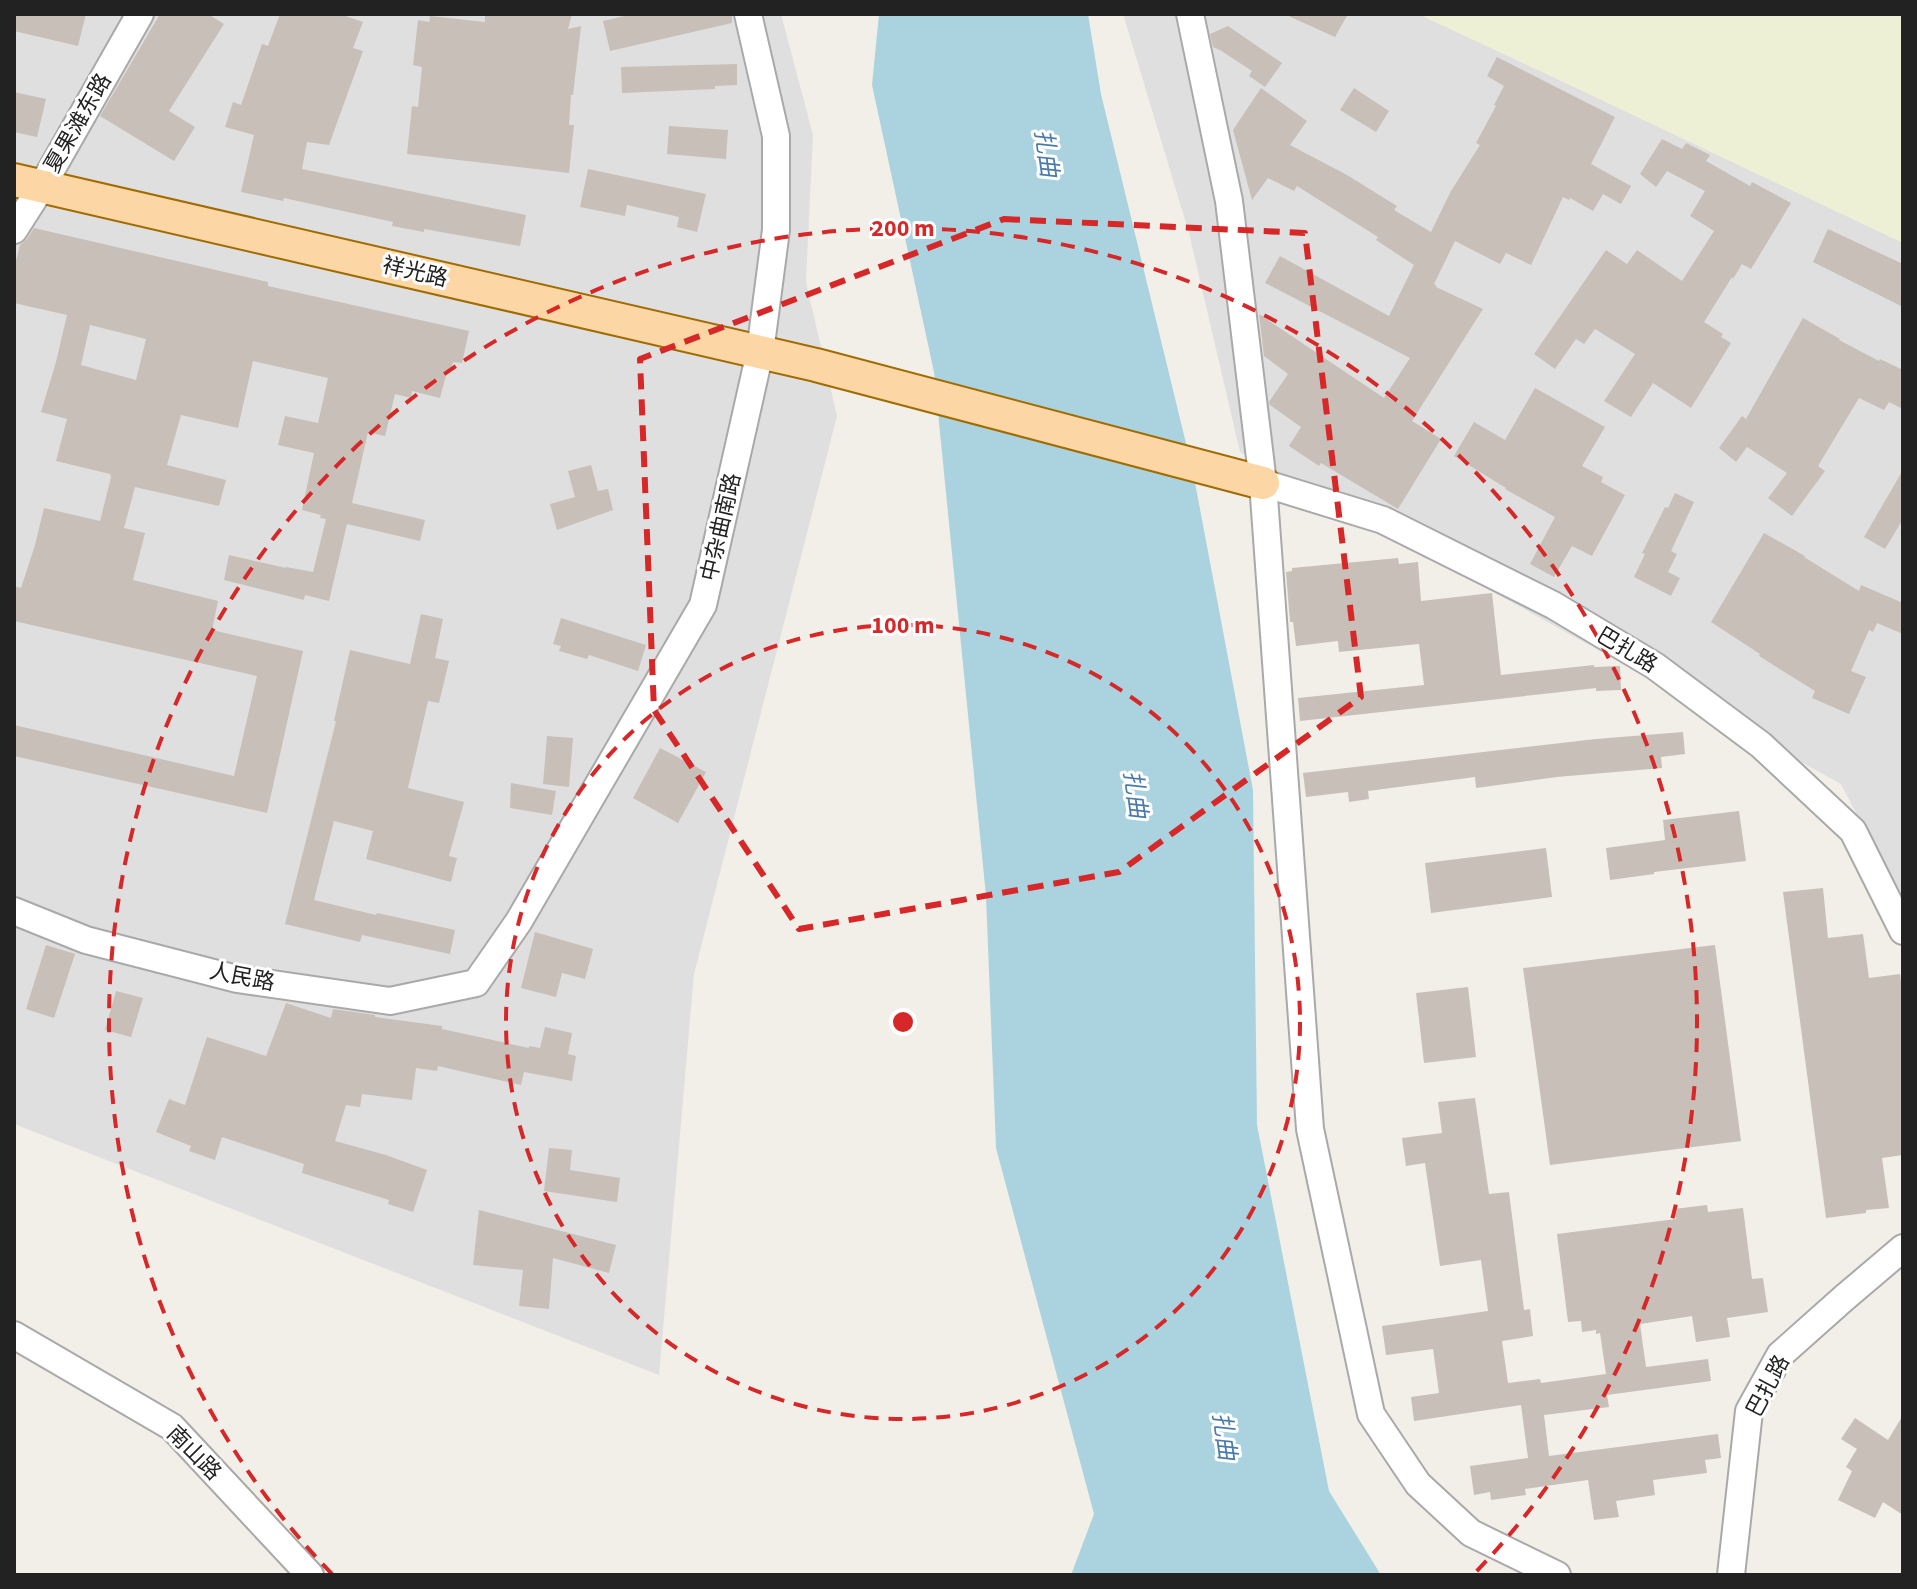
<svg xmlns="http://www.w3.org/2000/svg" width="1917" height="1589" font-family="'Source Sans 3','Noto Sans SC',sans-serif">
<rect width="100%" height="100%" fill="#f2efe9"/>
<!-- residential -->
<g fill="#e0dfdf">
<polygon points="14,14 781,14 813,135 806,282 837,416 694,974 659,1375 14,1124"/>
<polygon points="1123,14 1903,14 1903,904 1841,784 1240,452 1189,233"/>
</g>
<!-- farmland -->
<polygon fill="#eef0d5" points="1418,14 1903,14 1903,243 1557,79"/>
<!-- water -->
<polygon fill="#aad3df" points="879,14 1088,14 1101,94 1193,472 1253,790 1257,1125 1329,1491 1381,1575 1071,1575 1094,1514 996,1148 986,896 934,372 872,85"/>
<!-- building -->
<g fill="#c7bfb8" fill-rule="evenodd">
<polygon points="14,14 86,14 78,46 14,31"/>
<polygon points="160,14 208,14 224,24 169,111 195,127 174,161 100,116"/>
<polygon points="280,14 340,14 363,22 353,48 363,51 329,145 307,142 302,169 526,215 520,246 424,229 424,232 392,226 393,222 284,198 283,201 241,192 254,135 225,127 233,102 241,105 262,44 268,46"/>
<polygon points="485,14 572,14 568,29 581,26 573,95 571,95 569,125 574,125 569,173 407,154 412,106 418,107 422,67 413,65 418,20 429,22 430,16 485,22"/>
<polygon points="633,14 732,14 732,23 610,51 603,21"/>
<polygon points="1284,14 1348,14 1335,37"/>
<polygon points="1228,26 1282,63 1265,87 1249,76 1252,71 1220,50 1213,47 1210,34"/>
<polygon points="1497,57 1615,117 1591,164 1631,186 1621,204 1603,194 1593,211 1570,198 1569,200 1563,197 1531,265 1506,253 1500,264 1455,241 1434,284 1436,285 1436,287 1483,309 1412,421 1441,439 1398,509 1321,463 1319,466 1289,446 1301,427 1270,405 1269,402 1288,374 1264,356 1259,314 1384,398 1410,358 1265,283 1280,256 1389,316 1414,265 1376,240 1378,237 1297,186 1294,191 1268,178 1252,200 1233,130 1261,88 1307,121 1290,145 1347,175 1397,206 1394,210 1431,232 1451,191 1480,145 1476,143 1496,106 1494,105 1504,86 1487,76"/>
<polygon points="737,64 737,85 715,86 715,89 622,93 621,67"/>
<polygon points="1354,88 1389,111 1376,132 1340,110"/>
<polygon points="14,92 46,99 37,137 14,132"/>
<polygon points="669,126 728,130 726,159 667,154"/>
<polygon points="1662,139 1682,149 1686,143 1710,155 1706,161 1750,186 1752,182 1791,203 1751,269 1742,264 1733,279 1732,277 1704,322 1723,334 1721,337 1731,343 1691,408 1653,383 1631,417 1604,401 1635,354 1595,329 1584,344 1576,339 1555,369 1534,354 1606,250 1627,264 1637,250 1682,281 1714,231 1690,216 1705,191 1667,171 1656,187 1640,174"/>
<polygon points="588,169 706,194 697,232 677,227 679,217 627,205 625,216 580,207"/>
<path d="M34 228 268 282V286L469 331 462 363 453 362 450 372H447L440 398 412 391 411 398 395 394 385 436 368 432 352 503 425 520 420 541 347 524 329 601 305 595 304 600 224 580 229 555 286 568V567L313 572 326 519 320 518 321 515 302 510 314 453 278 445 285 416 318 423 328 378 253 361 238 428 181 415 167 465 226 480 219 506 135 487 124 528 145 533 133 580 218 601 212 630 303 651 267 813 14 756V725L234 776 257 676 14 621V586L21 588 35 545 44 508 100 521 111 477 110 474 56 461 67 419 41 412 56 362 67 315 14 303V269L20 245 27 239ZM90 325 146 339 136 380 81 365Z"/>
<polygon points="1828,229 1903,264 1903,307 1813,262"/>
<polygon points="1803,318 1840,339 1839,340 1879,361 1880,359 1903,370 1903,409 1889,402 1884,410 1859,398 1818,466 1825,471 1792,516 1768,498 1787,473 1747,447 1736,462 1719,448 1742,416 1746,419"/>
<polygon points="1535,388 1605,427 1582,466 1603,477 1601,482 1625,495 1592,556 1572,546 1554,577 1530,564 1555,517 1505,489 1506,488 1454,456 1474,422 1505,440"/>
<polygon points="591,465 598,491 608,489 613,510 557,530 550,504 575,497 568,471"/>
<polygon points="1903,470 1903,519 1885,549 1864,537"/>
<polygon points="1675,493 1694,502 1671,551 1677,554 1668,572 1680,578 1671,596 1634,577 1645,554 1642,553 1665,507 1668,508"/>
<polygon points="1764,533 1805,556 1804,557 1859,591 1861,585 1903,603 1903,634 1877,623 1873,632 1869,630 1851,671 1866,677 1849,714 1812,698 1815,691 1759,656 1760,654 1711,622"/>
<polygon points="1398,558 1399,564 1418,562 1421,601 1492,593 1501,675 1594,665 1594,667 1620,666 1621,690 1596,691 1596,688 1552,693 1300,721 1298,698 1424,685 1419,644 1339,652 1338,641 1296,646 1293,622 1290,622 1286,572 1292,571 1292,568"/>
<polygon points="421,614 443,619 435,658 449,661 439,703 428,701 408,788 464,802 449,856 457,858 451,882 366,859 373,831 334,821 314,900 376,915 377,913 455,930 450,954 362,935 360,942 285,924 336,721 334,721 350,650 410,664"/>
<polygon points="561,618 646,645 638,671 589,655 587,659 559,651 561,646 553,644"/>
<polygon points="1683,732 1685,754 1661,757 1662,768 1557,777 1476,788 1475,777 1368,791 1369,799 1349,802 1348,792 1306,797 1303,773 1596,739"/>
<polygon points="547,736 573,738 569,787 543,784"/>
<polygon points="660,748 706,772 678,823 633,798"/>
<polygon points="511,783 556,791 552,815 510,808"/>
<polygon points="1739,811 1746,861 1654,872 1654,874 1610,880 1606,848 1665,840 1663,820"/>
<polygon points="1546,848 1552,897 1431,913 1425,863"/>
<polygon points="1823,888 1828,938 1863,934 1869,978 1900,974 1903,999 1903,1155 1882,1158 1889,1208 1866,1210 1866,1213 1826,1218 1783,892"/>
<polygon points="535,932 593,949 585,979 562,973 556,997 521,988"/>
<polygon points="46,945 75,954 54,1018 26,1009"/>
<polygon points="1715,945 1741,1141 1550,1165 1523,968"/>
<polygon points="1468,987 1476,1057 1424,1063 1416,993"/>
<polygon points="116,991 143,998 131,1037 105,1030"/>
<polygon points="286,1003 331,1018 333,1009 375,1015 375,1017 442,1026 442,1029 529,1048 529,1046 540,1048 545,1027 572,1033 568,1054 576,1056 572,1081 524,1072 521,1085 438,1066 437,1071 416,1068 412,1100 362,1094 360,1107 346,1105 335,1141 386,1155 427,1170 413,1212 388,1204 389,1200 302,1173 304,1164 222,1137 215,1160 189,1151 191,1146 156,1132 169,1099 185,1105 207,1037 266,1056"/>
<polygon points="1475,1098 1489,1194 1509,1192 1524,1310 1530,1309 1533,1336 1502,1341 1508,1383 1540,1379 1541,1383 1606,1374 1600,1333 1596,1334 1596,1330 1582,1332 1581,1321 1568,1322 1557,1234 1676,1219 1674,1209 1707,1205 1708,1212 1743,1208 1752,1279 1763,1278 1768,1312 1727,1318 1730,1337 1696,1342 1692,1316 1640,1324 1646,1367 1708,1359 1711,1381 1607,1395 1609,1407 1544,1415 1549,1456 1718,1434 1721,1458 1705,1460 1707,1473 1653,1480 1655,1495 1616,1501 1619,1517 1594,1520 1588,1480 1525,1489 1526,1495 1491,1500 1490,1492 1474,1495 1470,1466 1528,1458 1521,1405 1414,1421 1411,1397 1439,1393 1433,1349 1386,1355 1382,1326 1488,1311 1481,1260 1440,1266 1425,1163 1406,1166 1402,1138 1442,1133 1438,1102"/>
<polygon points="549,1148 572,1150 570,1170 620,1178 617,1202 544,1191"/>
<polygon points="479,1210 616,1245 609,1273 553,1258 549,1309 519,1306 523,1270 473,1265"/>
<polygon points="1903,1415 1903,1515 1883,1502 1875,1518 1838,1500 1852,1471 1846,1467 1857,1449 1841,1439 1855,1418 1888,1440"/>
</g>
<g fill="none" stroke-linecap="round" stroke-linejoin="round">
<defs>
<g id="minor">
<polyline points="1190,14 1229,201 1263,483 1310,1129 1371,1414 1418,1484 1471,1533 1557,1575"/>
<polyline points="14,230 42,186 140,14"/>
<polyline points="1263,483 1383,520 1553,605 1655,666 1761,745 1853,831 1903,931"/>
<polyline points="14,911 86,940 237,979 390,1001 476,983 519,921 703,605 760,352 776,230 776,136 748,14"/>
<polyline points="14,1335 172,1427 310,1575"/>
<polyline points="1731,1575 1749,1411 1780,1355 1844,1298 1903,1248"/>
</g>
<polyline id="major" points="14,180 816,365 1263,483"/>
</defs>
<!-- minor casing -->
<use href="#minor" stroke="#a9a9a9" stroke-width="30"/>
<!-- major casing -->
<use href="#major" stroke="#a06b00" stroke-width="36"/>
<!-- minor -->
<use href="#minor" stroke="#fff" stroke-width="26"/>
<!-- major -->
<use href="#major" stroke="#fcd6a4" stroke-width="32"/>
</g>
<!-- marked area -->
<path fill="none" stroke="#d62828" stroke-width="6" stroke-dasharray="16 10" stroke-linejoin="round" d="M1004 219 1305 233 1361 697 1119 872 799 929 654 710 640 359Z"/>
<!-- distance rings -->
<g fill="none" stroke="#d62828" stroke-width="4" stroke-dasharray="14 10">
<circle cx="903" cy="1022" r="397"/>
<path d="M332 1574A794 794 0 1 1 1474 1574"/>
</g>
<g text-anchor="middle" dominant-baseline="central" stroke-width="6" stroke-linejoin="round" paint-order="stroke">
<!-- street labels -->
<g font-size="22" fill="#222" stroke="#fff">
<text transform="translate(78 123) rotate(-60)">夏果滩东路</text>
<text transform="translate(415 272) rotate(13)">祥光路</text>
<text transform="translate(721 527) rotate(-77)">中杂曲南路</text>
<text transform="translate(1627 650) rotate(31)">巴扎路</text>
<text transform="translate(242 977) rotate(11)">人民路</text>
<text transform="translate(1768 1386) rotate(-62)">巴扎路</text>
<text transform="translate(194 1453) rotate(45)">南山路</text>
</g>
<!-- water labels -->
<g font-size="24" font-style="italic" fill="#4a7aab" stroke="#fff">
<text transform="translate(1046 153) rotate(82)">扎曲</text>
<text transform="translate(1135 794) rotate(82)">扎曲</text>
<text transform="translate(1224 1436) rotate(82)">扎曲</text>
</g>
</g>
<circle cx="903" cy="1022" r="12" fill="#d62828" stroke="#fff" stroke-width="4"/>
<g font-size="24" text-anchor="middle" font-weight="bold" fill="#d62828" stroke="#fff" stroke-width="6" stroke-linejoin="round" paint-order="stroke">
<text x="903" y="236">200 m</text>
<text x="903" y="633">100 m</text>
</g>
<!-- border -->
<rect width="1917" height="1589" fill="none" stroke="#222222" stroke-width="32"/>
</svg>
